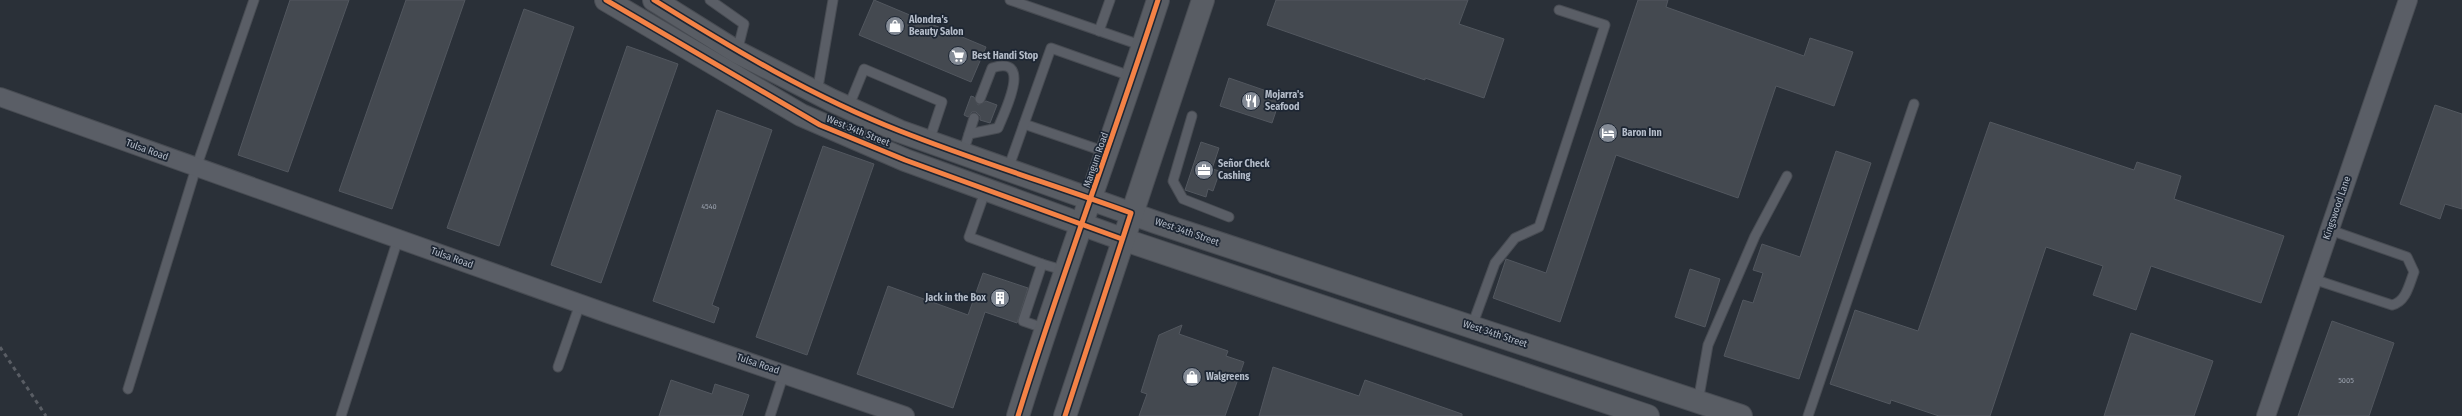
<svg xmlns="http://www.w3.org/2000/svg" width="2462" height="416" font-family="'Fira Sans Condensed',sans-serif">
<rect width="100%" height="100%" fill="#2a3038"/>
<!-- building -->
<g fill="#444950" stroke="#52575f">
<polygon points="290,0 349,0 288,172 238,155"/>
<polygon points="406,0 465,0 392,209 339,191"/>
<polygon points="874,0 986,47 971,82 859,35"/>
<polygon points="1276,0 1468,0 1459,24 1504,39 1484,98 1425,78 1425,80 1267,25"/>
<polygon points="1638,0 1668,0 1666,7 1804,56 1810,38 1853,52 1834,106 1776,86 1738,198 1616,155 1560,322 1493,298 1506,259 1546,273"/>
<polygon points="524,9 574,27 499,246 447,228"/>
<polygon points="627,46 678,64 601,283 551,265"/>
<polygon points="1229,78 1281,96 1272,123 1220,106"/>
<polygon points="971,96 974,97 978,105 986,101 997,105 990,123 980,120 980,116 976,112 972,112 968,117 964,115"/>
<polygon points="2435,105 2462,114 2462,209 2445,204 2440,219 2400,204"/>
<polygon points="717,110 772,130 712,305 719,308 714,323 653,301"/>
<polygon points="1990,122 2134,170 2137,162 2181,176 2174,199 2284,236 2261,303 2151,266 2136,310 2093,295 2103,266 2046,247 1990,416 1939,416 1891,400 1890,404 1830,384 1855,310 1918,331"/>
<polygon points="1201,142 1219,148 1212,169 1220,171 1213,191 1208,189 1206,197 1185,190"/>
<polygon points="823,146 874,164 807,355 756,337"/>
<polygon points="1836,151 1871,163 1799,379 1724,356 1743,300 1753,303 1763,273 1753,270 1762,244 1800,257"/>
<polygon points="1690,269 1720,279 1705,327 1675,317"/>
<polygon points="983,273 1028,288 1017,323 985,312 953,408 857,374 888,286 968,315"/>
<polygon points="2332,321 2394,343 2369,416 2298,416"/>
<polygon points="1182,325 1179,334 1228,351 1226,356 1244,362 1225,416 1139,416 1147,394 1141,392 1159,335"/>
<polygon points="2131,333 2213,361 2194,416 2104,416"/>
<polygon points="1273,367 1359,396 1365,380 1462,414 1462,416 1259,416"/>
<polygon points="671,380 712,394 715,384 749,395 742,416 659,416"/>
</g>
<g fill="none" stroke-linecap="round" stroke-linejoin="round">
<defs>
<g id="service">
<polyline points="710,0 744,24 737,52"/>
<polyline points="1010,0 1143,46"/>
<polyline points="1099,31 1110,0"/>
<polyline points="817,93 833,0"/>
<polyline points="848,108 864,69 942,102 929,141"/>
<polyline points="1192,116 1173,181 1183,199 1229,217"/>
<polyline points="1024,124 1106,152"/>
<path d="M969 134 998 128C1004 113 1034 54 992 68L980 99"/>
<polyline points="963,153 974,118"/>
<polyline points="1008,169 1051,48 1133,77"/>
<polyline points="986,189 969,237 1042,264"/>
<path d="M2313 279 2392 305C2406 302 2409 285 2414 272L2407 257 2330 230"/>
<polyline points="1472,326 1495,263 1515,238 1539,227 1605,25 1559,10"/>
<polyline points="1046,329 1023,321 1042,264 1066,271"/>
<polyline points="558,367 580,304"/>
<polyline points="128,389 196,168 254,0"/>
<polyline points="1698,402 1708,345 1755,236 1787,176"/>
<polyline points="341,416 398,239"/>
<polyline points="770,416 784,373"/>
<polyline points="1808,416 1914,104"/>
</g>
<g id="minor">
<polyline points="0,97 609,314 905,416"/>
<polyline points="2266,416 2408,0"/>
</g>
<g id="secondary">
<polyline points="606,0 801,115 905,160 1122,239 1648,416"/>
<polyline points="654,0 737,52 831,100 899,131 1155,222 1741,416"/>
<path d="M1018 416C1061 276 1113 139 1158 0"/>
<polyline points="1065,416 1203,0"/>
</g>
</defs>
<!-- service casing -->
<use href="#service" stroke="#484c53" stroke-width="11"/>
<!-- minor casing -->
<use href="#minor" stroke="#484c53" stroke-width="20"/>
<!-- secondary casing -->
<use href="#secondary" stroke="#484c53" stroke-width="24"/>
<!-- service -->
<use href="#service" stroke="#5a5e66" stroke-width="9"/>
<!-- minor -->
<use href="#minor" stroke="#5a5e66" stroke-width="18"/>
<!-- secondary -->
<use href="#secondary" stroke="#595d64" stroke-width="22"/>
<!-- rail -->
<polyline stroke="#595d64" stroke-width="3" stroke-dasharray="4 4" stroke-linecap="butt" points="0,347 46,416"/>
<defs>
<g id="cycleway">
<polyline points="606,0 820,125 905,160 1122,239"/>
<path d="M654 0C733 49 813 97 900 131 976 161 1054 185 1131 213L1065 416"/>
<path d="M1018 416C1061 276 1113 139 1158 0"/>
</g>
</defs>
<!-- cycleway casing -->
<use href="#cycleway" stroke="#1d2633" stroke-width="8"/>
<!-- cycleway -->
<use href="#cycleway" stroke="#f48246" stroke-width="5"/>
</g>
<!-- icons -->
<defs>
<symbol id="shop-disc" viewBox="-11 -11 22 22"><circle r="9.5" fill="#848b96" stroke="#1d2633"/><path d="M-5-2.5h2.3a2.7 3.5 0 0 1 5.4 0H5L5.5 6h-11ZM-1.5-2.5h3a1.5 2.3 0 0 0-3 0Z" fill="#fff"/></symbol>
<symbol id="supermarket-disc" viewBox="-11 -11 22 22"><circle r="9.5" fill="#848b96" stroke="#1d2633"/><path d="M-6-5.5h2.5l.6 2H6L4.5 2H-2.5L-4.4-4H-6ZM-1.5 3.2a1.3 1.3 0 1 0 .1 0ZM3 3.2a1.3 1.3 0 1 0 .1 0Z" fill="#fff"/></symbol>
<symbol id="restaurant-disc" viewBox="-11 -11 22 22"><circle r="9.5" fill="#848b96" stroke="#1d2633"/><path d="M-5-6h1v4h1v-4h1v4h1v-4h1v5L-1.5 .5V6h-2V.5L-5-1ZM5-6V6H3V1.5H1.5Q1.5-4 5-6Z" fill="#fff"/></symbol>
<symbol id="hotel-disc" viewBox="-11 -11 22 22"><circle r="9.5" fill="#848b96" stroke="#1d2633"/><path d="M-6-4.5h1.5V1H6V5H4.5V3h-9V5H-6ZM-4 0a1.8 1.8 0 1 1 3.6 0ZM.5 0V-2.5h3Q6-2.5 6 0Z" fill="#fff"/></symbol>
<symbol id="office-disc" viewBox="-11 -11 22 22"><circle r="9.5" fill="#848b96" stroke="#1d2633"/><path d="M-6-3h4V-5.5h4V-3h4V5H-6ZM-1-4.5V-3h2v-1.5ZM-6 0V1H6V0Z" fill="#fff"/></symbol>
<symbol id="building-disc" viewBox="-11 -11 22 22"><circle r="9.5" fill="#848b96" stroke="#1d2633"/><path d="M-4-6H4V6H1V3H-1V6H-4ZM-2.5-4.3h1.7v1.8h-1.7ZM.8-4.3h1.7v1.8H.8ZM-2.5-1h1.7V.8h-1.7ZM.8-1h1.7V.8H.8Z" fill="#fff"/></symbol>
</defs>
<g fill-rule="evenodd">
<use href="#shop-disc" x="884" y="15" width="22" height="22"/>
<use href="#supermarket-disc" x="947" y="45" width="22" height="22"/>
<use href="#restaurant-disc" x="1240" y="90" width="22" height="22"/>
<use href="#hotel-disc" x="1597" y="122" width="22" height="22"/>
<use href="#office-disc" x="1193" y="159" width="22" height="22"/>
<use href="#building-disc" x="989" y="287" width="22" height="22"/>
<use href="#shop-disc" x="1181" y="366" width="22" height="22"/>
</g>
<g text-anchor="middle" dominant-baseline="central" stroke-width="3.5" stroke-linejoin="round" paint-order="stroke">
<!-- number labels -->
<g font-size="8" fill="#989fab">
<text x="709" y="206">4540</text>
<text x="2346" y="380">5005</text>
</g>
<!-- poi labels -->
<g font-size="10" font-weight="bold" fill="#b4bcc9" stroke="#1d2633" text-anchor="start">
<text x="909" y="20">Alondra's<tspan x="909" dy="12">Beauty Salon</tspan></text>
<text x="972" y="56">Best Handi Stop</text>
<text x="1265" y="95">Mojarra's<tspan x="1265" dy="12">Seafood</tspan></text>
<text x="1622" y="133">Baron Inn</text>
<text x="1218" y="164">Señor Check<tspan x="1218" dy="12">Cashing</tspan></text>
<text x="986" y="298" text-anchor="end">Jack in the Box</text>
<text x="1206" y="377">Walgreens</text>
</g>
<!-- street labels -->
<g font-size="10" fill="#b4bcc9" stroke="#1d2633">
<text transform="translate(858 131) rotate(22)">West 34th Street</text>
<text transform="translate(147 150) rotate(20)">Tulsa Road</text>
<text transform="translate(1096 160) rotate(-71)">Mangum Road</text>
<text transform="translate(2337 208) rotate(-71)">Kingswood Lane</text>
<text transform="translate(1187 232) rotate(19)">West 34th Street</text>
<text transform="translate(452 258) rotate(20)">Tulsa Road</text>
<text transform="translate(1495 334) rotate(18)">West 34th Street</text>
<text transform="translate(758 364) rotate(19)">Tulsa Road</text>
</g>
</g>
</svg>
